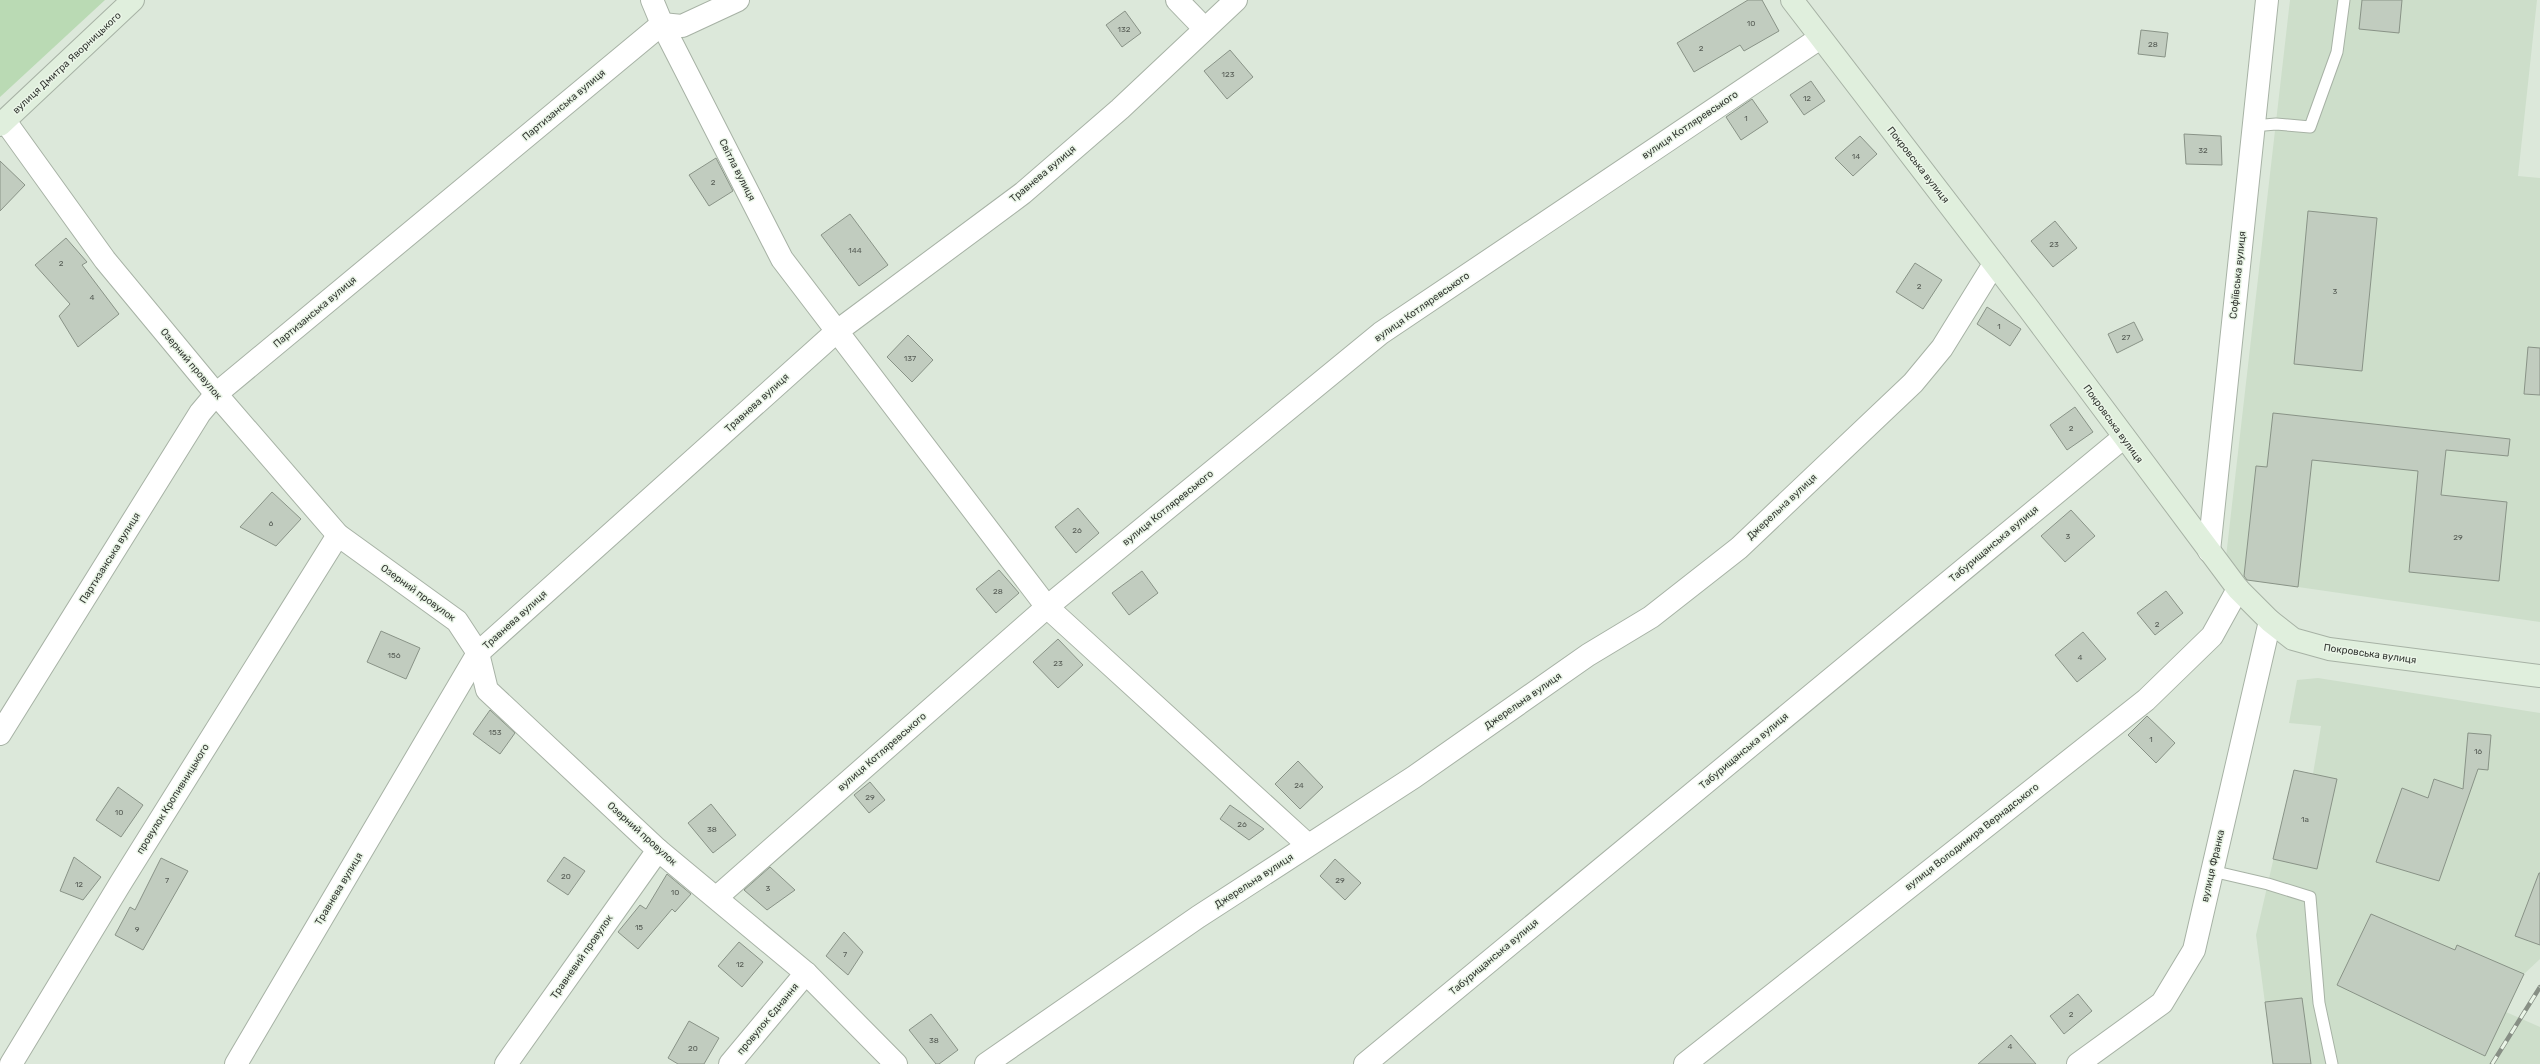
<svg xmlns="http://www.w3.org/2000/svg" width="2540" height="1064" font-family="Rubik,sans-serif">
<rect width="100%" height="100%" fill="#dce8da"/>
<!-- built -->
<g fill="#cddeca">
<polygon points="2290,0 2537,0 2518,176 2540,178 2540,622 2243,579 2226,557"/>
<polygon points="2318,678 2540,713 2540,959 2524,974 2506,1012 2540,1027 2540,1064 2273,1064 2256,935 2294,770 2313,774 2321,726 2289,723 2297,680"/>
</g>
<!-- green -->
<polygon fill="#badab4" points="0,0 105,0 0,97"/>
<!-- building -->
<g fill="#c1ccbf" stroke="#899387">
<polygon points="1748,0 1762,0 1779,31 1744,51 1740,45 1694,72 1677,43"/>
<polygon points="2362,0 2402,0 2399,33 2359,29"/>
<polygon points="1125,11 1141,33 1122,47 1106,25"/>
<polygon points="2141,30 2168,33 2165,57 2138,54"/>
<polygon points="1230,50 1253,77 1227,99 1204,71"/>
<polygon points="1811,81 1825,101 1804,115 1790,95"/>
<polygon points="1752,99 1768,122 1741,140 1726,117"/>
<polygon points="2184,134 2221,136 2222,165 2186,164"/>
<polygon points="1860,136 1877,154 1853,176 1835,158"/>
<polygon points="716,158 733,191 709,206 689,175"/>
<polygon points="0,161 25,185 0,211"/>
<polygon points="2308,211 2377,218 2362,371 2294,364"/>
<polygon points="850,214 888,265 859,286 821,235"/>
<polygon points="2055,221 2077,248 2053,267 2031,241"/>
<polygon points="66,238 87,262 82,265 119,314 78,347 59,316 70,304 35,265"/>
<polygon points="1915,263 1942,280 1923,309 1896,292"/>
<polygon points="1987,307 2021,329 2010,346 1977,324"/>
<polygon points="2134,322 2143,340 2117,353 2108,334"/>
<polygon points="908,335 933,360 912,382 887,357"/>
<polygon points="2528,347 2540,348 2540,395 2524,394"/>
<polygon points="2075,407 2093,432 2067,450 2050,425"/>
<polygon points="2273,413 2510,439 2508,456 2446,450 2441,495 2507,502 2499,581 2409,572 2418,471 2312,460 2298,587 2247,580 2244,576 2256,466 2267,467"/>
<polygon points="272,492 301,519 276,546 240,527"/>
<polygon points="1078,508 1099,533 1076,553 1055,527"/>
<polygon points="2071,510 2095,536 2065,562 2041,536"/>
<polygon points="999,570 1019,593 996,613 976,589"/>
<polygon points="1142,571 1158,593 1129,615 1112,593"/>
<polygon points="2166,591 2183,613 2155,635 2137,613"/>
<polygon points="381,631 420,648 406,679 367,662"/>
<polygon points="2083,632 2106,659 2077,682 2055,655"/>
<polygon points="1058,639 1083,665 1058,688 1033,662"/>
<polygon points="490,710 515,733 500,754 473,734"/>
<polygon points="2147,716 2175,743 2156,763 2128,735"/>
<polygon points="2468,733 2491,735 2488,770 2478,769 2439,881 2376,862 2402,788 2428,798 2434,779 2463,789"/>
<polygon points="1298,761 1323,787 1300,809 1275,784"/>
<polygon points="2294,770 2337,779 2317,869 2273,859"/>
<polygon points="870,782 885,800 869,813 854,795"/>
<polygon points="118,787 143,805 121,837 96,820"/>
<polygon points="711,804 736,835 713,853 688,823"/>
<polygon points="1230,805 1264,829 1249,840 1220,819"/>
<polygon points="74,857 101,877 83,900 60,891"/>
<polygon points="564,857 585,871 568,895 547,881"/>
<polygon points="161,858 188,871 143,950 115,935 130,907 135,910"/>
<polygon points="1335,859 1361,883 1345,900 1320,876"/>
<polygon points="770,867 795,890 767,910 744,890"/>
<polygon points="2539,873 2540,873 2540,945 2515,936"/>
<polygon points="667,874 691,894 675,912 672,909 638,949 618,932 640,905 646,909"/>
<polygon points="2371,914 2455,950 2457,945 2524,974 2485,1056 2337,985"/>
<polygon points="844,932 863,952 848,975 826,956"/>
<polygon points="739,942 763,962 742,987 718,966"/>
<polygon points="2078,994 2092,1011 2064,1034 2050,1016"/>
<polygon points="2302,998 2311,1064 2273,1064 2265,1002"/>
<polygon points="931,1014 958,1050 939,1064 936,1064 909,1030"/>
<polygon points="689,1021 719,1038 704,1064 678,1064 668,1058"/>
<polygon points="2011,1035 2036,1064 1978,1064"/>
</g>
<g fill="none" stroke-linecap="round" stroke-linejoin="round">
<defs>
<g id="service">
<polyline points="2253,126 2276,124 2310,127 2337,52 2344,0"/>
<polyline points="2212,871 2268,884 2310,897 2319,1003 2332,1064"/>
</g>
<g id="minor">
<polyline points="652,0 662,24 782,259 1047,607 1308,845"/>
<polyline points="1177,0 1204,28"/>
<polyline points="5,121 105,260 216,394 338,535 457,621 478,653 487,690 658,850 806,973 896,1064"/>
<polyline points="2209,551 2267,0"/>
<polyline points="0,734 200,413 216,394 662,24 682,26 738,0"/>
<polyline points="717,897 1047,607 1381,333 1820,38"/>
<polyline points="11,1064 120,884 338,535"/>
<polyline points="236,1064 478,653 836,332 1023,193 1120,109 1236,0"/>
<polyline points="506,1064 658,850"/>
<polyline points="730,1064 806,973"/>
<polyline points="1365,1064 2124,437"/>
<polyline points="1685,1064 2146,700 2212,636 2238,589"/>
<polyline points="2078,1064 2162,1003 2194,950 2270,621"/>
</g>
<polyline id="tertiary" points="986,1064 1198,917 1414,777 1588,655 1651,617 1739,548 1913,383 1942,348 1994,264"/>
<g id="secondary">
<polyline points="1792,0 2029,309 2238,589 2270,621 2293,639 2329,649 2540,676"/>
<polyline points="0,125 133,0"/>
</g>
</defs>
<!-- service casing -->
<use href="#service" stroke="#a7b2a5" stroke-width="13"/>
<!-- minor casing -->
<use href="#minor" stroke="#a7b2a5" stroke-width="24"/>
<!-- tertiary casing -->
<use href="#tertiary" stroke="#a7b2a5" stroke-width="24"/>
<!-- secondary casing -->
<use href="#secondary" stroke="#a7b2a5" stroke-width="24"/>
<!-- service -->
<use href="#service" stroke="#fff" stroke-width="11"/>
<!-- minor -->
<use href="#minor" stroke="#fff" stroke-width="22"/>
<!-- tertiary -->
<use href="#tertiary" stroke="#fff" stroke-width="22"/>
<!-- secondary -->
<use href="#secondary" stroke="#e0efdd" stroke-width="22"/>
<defs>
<polyline id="rail" points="2492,1064 2540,987"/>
</defs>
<!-- rail casing -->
<use href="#rail" stroke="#878f85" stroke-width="4.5"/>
<!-- rail -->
<use href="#rail" stroke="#eaf5e7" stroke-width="3" stroke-dasharray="9" stroke-linecap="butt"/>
</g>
<g text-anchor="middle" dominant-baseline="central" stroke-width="3" stroke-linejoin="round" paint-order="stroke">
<!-- number labels -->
<g font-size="8" fill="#565c55">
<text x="1751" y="23">10</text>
<text x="1124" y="29">132</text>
<text x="2153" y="44">28</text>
<text x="1701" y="48">2</text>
<text x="1228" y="74">123</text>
<text x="1807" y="98">12</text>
<text x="1746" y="118">1</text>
<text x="2203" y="150">32</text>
<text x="1856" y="156">14</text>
<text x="713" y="182">2</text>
<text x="2054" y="244">23</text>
<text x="855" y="250">144</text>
<text x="61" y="263">2</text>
<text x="1919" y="286">2</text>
<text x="2335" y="291">3</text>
<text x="92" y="297">4</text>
<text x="1999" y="326">1</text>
<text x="2126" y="337">27</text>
<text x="910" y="358">137</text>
<text x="2071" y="428">2</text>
<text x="271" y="523">6</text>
<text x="1077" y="530">26</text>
<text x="2068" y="536">3</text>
<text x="2458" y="537">29</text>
<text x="998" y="591">28</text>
<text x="2157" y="624">2</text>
<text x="394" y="655">156</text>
<text x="2080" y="657">4</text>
<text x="1058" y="663">23</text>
<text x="495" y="732">153</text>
<text x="2151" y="739">1</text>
<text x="2478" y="751">16</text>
<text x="1299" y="785">24</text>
<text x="870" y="797">29</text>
<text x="119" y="812">10</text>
<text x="2305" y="819">1а</text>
<text x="1242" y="824">26</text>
<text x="712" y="829">38</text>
<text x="566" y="876">20</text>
<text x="167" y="880">7</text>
<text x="1340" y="880">29</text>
<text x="79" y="884">12</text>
<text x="768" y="888">3</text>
<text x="675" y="892">10</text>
<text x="639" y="927">15</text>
<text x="137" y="929">9</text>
<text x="845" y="954">7</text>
<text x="740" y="964">12</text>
<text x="2071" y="1014">2</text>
<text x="934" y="1040">38</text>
<text x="2010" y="1046">4</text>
<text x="693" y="1048">20</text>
</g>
<!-- street labels -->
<g font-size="10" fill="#333732" stroke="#eaf5e7">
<text transform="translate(67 63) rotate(-43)">вулиця Дмитра Яворницького</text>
<text transform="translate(564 105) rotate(-40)">Партизанська вулиця</text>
<text transform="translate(1690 125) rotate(-34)">вулиця Котляревського</text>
<text transform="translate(1918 165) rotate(52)">Покровська вулиця</text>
<text transform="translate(737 170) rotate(63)">Світла вулиця</text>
<text transform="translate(1043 174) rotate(-40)">Травнева вулиця</text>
<text transform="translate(2238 275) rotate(-84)">Софіївська вулиця</text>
<text transform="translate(1422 307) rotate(-35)">вулиця Котляревського</text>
<text transform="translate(315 312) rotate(-40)">Партизанська вулиця</text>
<text transform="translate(191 364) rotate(50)">Озерний провулок</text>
<text transform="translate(757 403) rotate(-42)">Травнева вулиця</text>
<text transform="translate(2113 424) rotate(54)">Покровська вулиця</text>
<text transform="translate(1782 507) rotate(-43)">Джерельна вулиця</text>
<text transform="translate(1168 508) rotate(-39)">вулиця Котляревського</text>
<text transform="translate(1994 544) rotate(-40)">Табурищанська вулиця</text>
<text transform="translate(110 558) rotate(-58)">Партизанська вулиця</text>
<text transform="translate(418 593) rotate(36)">Озерний провулок</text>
<text transform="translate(515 620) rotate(-42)">Травнева вулиця</text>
<text transform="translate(2370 654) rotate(8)">Покровська вулиця</text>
<text transform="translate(1523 701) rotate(-35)">Джерельна вулиця</text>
<text transform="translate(1744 751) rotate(-40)">Табурищанська вулиця</text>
<text transform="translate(882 752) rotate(-41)">вулиця Котляревського</text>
<text transform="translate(173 799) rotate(-58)">провулок Кропивницького</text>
<text transform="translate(642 834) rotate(42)">Озерний провулок</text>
<text transform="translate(1972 837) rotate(-38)">вулиця Володимира Вернадського</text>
<text transform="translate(2213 866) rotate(-77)">вулиця Франка</text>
<text transform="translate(1254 881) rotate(-33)">Джерельна вулиця</text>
<text transform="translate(339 889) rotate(-59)">Травнева вулиця</text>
<text transform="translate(582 957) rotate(-55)">Травневий провулок</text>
<text transform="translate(1494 957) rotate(-40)">Табурищанська вулиця</text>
<text transform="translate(768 1019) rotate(-50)">провулок Єднання</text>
</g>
</g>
</svg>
